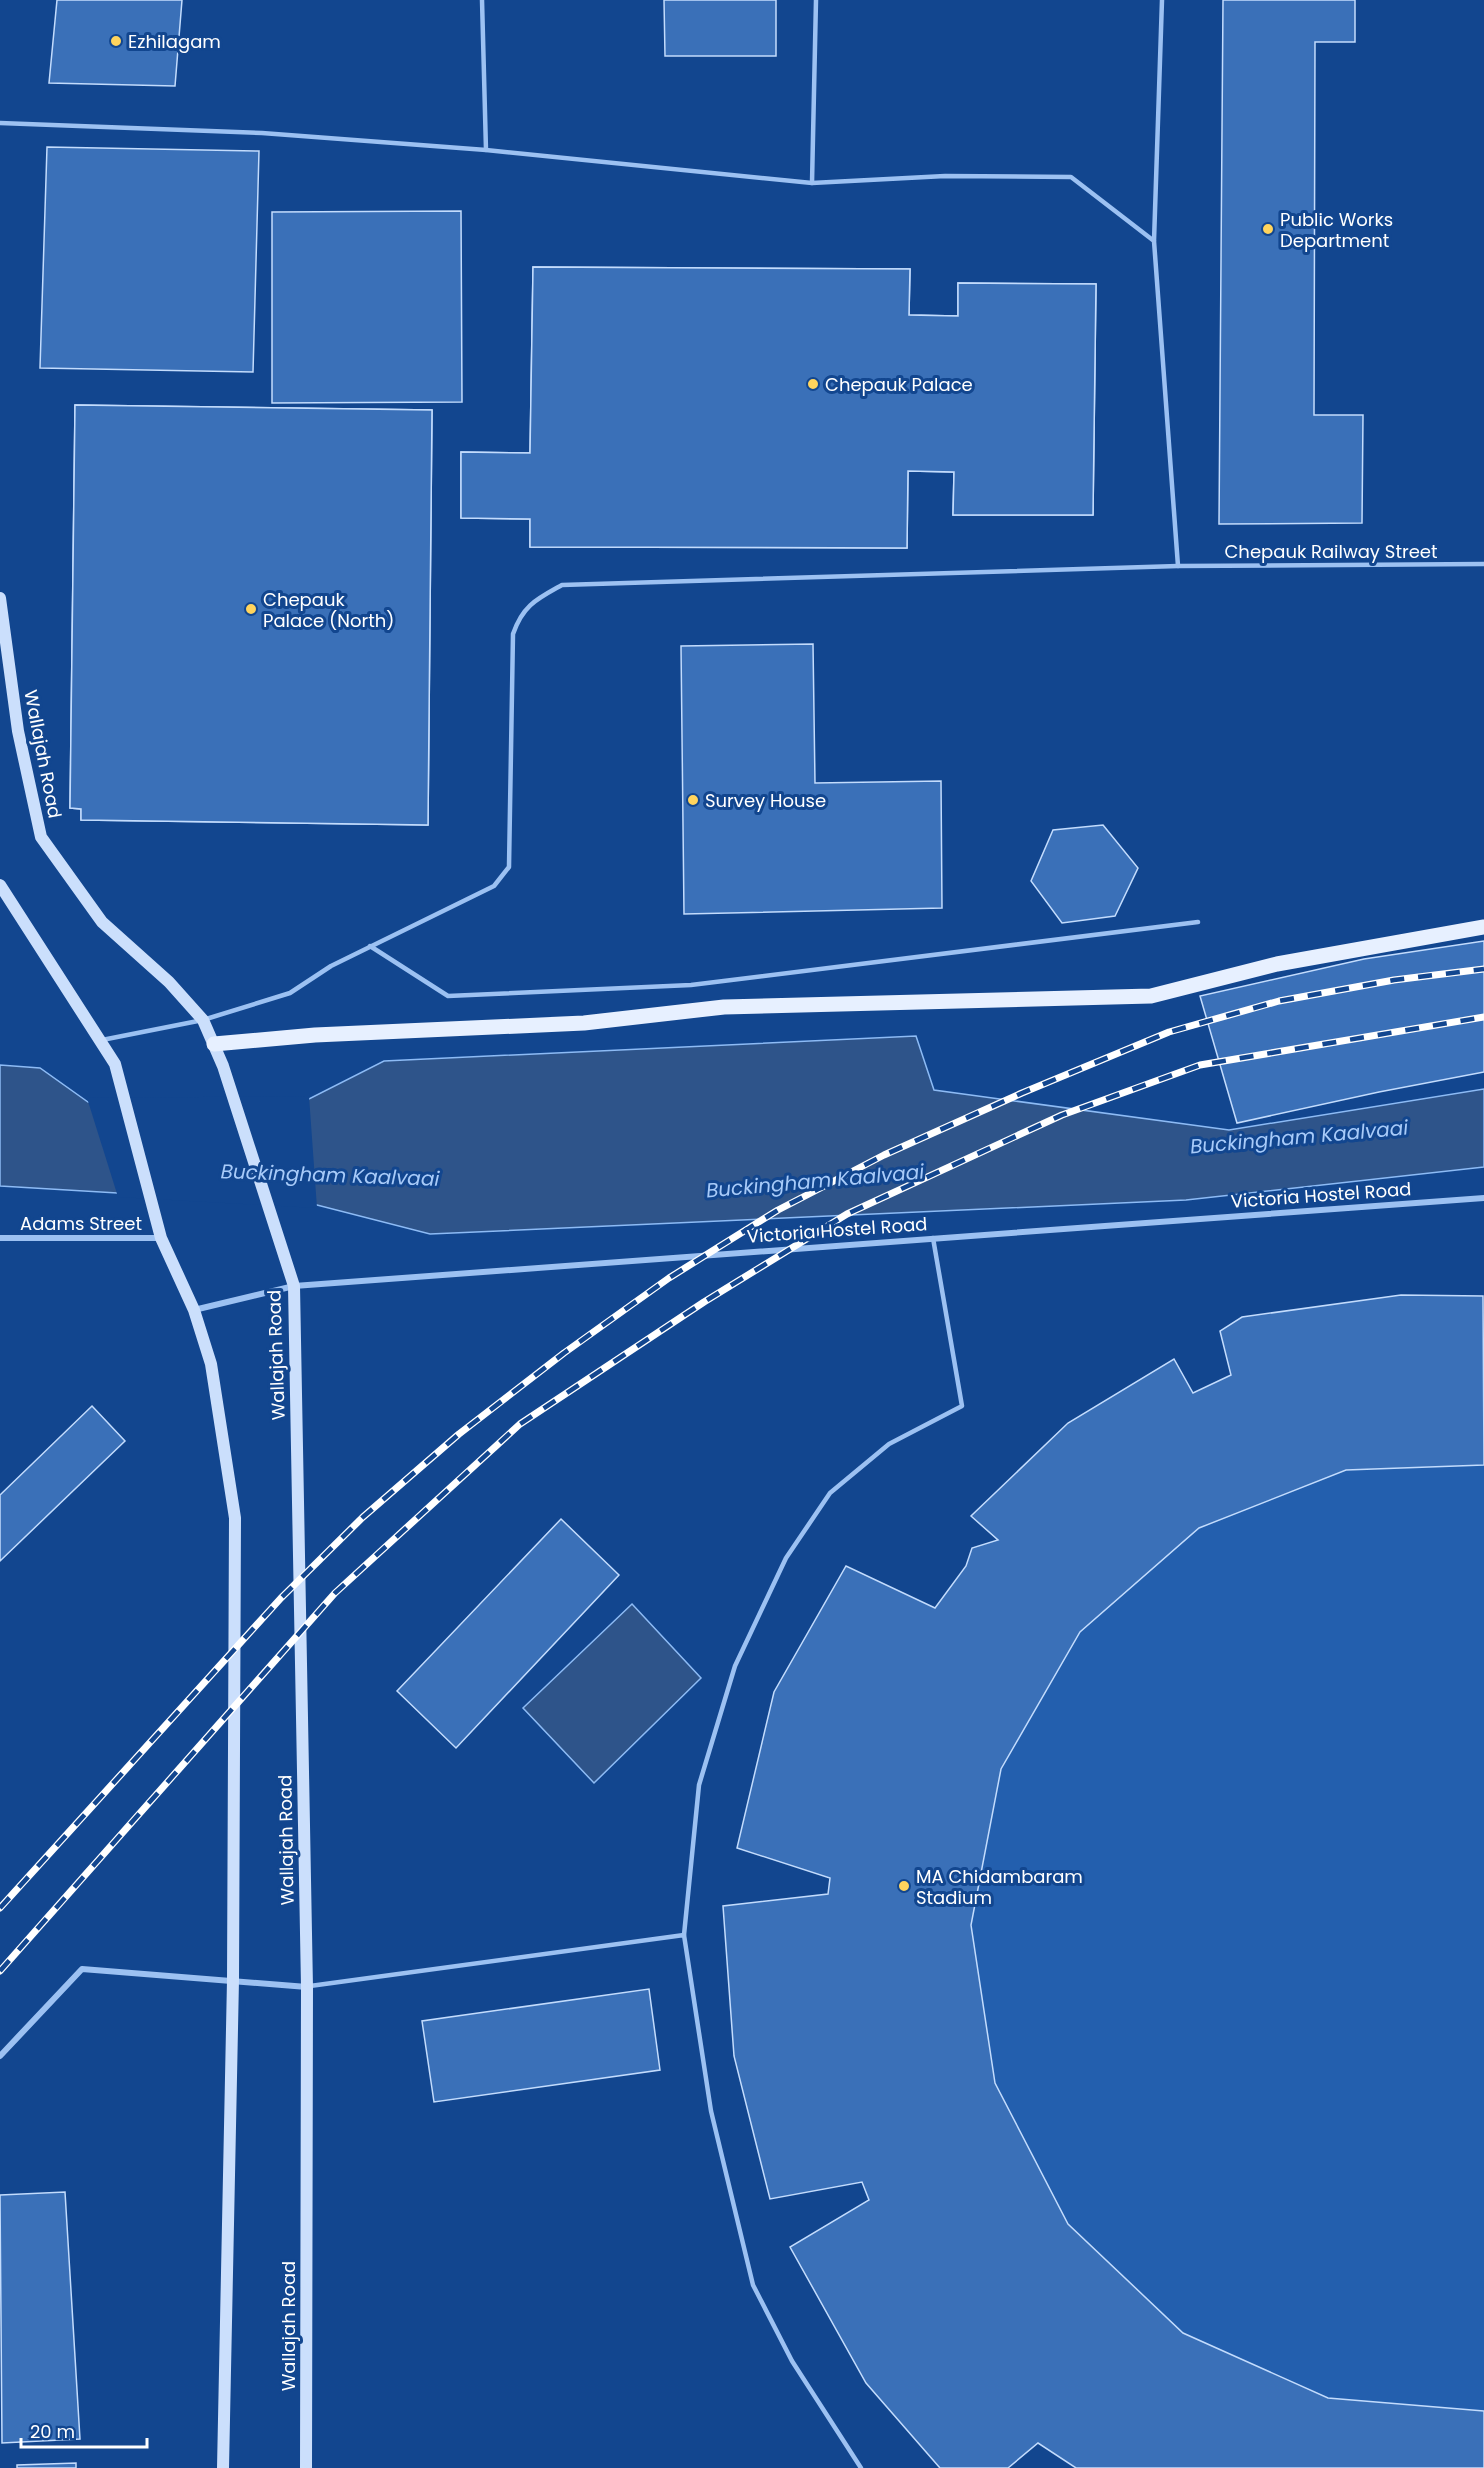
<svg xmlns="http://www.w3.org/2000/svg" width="1484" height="2468" font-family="Poppins,sans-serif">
<rect width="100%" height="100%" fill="#12468f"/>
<!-- green -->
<polygon fill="#235fae" points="1484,1465 1484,2411 1328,2398 1183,2333 1068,2224 995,2083 971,1926 1001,1769 1080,1632 1199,1528 1346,1470"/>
<!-- water -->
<g fill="#2e548a" stroke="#8dbbf5" stroke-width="1.5">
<polygon points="916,1036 934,1090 1229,1130 1484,1089 1484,1167 1186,1200 430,1234 317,1205 0,1186 0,1065 40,1068 88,1102 309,1099 384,1061"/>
<polygon points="632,1604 701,1678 594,1783 523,1708"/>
</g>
<!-- pier -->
<polygon fill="#12468f" points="309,1096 317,1208 118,1197 87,1098"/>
<!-- building -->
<g fill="#3a70b8" stroke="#c3dcfd" stroke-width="1.5">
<polygon points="57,0 182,0 175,86 49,83"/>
<polygon points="664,0 776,0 776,56 665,56"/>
<polygon points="1223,0 1355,0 1355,42 1315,42 1314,415 1363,415 1362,523 1219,524"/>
<polygon points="47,147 259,151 253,372 40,368"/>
<polygon points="461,211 462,402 272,403 272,212"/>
<polygon points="533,267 910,269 909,315 958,316 958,283 1096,284 1093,515 953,515 954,472 908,471 907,548 530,547 530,519 461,518 461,452 530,453"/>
<polygon points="533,267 910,269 909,315 958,316 958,283 1096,284 1093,515 953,515 954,472 908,471 907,548 530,547 530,519 461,518 461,452 530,453"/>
<polygon points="75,405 432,410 428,825 81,820 81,809 70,808"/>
<polygon points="75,405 432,410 428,825 81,820 81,809 70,808"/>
<polygon points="813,644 815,783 941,781 942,908 684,914 681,646"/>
<polygon points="1103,825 1138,868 1115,916 1062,923 1031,881 1053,830"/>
<polygon points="1484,941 1484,1072 1379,1092 1237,1123 1200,996 1364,959"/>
<polygon points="1401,1295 1483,1296 1484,1465 1346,1470 1199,1528 1080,1632 1001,1769 971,1925 995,2083 1068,2224 1183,2333 1328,2398 1484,2411 1484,2468 1076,2468 1038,2443 1008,2468 940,2468 866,2383 790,2247 869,2200 862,2182 770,2199 734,2056 723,1906 828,1894 830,1878 737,1848 774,1692 846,1566 935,1608 966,1566 972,1548 998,1540 971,1516 1068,1423 1174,1359 1193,1393 1231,1375 1220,1331 1242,1317"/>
<polygon points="92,1406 125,1441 0,1561 0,1495"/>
<polygon points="561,1519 619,1575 456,1748 397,1691"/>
<polygon points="649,1989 660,2070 434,2102 422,2021"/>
<polygon points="65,2192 80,2439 2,2443 0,2195"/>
<polygon points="76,2463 76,2468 17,2468 17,2465"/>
</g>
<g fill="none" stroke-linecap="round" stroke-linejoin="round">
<!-- lane -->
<g stroke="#9cc1f2" stroke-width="4.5">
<polyline points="482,0 486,150"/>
<polyline points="0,123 262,133 486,150 812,183 945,176 1071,177 1154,241 1178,566"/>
<polyline points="812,183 816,0"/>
<polyline points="1154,241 1162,0"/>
<polyline points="370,946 448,996 691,985 1198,922"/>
<path d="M102 1040 203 1020 290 993 331 966 494 886 509 867 513 634C523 605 537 599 562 585L1178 566 1484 564"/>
<polyline points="684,1935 699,1785 735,1666 786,1558 830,1493 889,1444 962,1406 933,1238"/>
<polyline points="310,1986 684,1935 711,2111 753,2285 792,2361 861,2468"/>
</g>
<!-- street -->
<g stroke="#9cc1f2" stroke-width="6">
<polyline points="0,1238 161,1238"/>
<polyline points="194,1310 294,1286 1484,1198"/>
<polyline points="0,2056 82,1969 307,1987"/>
</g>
<!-- secondary -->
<g stroke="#cbdffc" stroke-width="12">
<polyline points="0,598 18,731 41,837 102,922 169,982 203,1020 223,1066 294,1286 307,1987 306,2468"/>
<polyline points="0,885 115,1064 161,1238 194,1310 211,1364 235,1518 233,1980 223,2468"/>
</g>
<!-- primary -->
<polyline stroke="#e7f0ff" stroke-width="15" points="214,1044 315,1035 584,1023 724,1007 1151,996 1277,964 1484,927"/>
<defs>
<g id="rail">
<polyline points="0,1908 281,1598 363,1517 459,1434 564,1353 669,1278 778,1210 884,1155 1022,1093 1169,1032 1279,1001 1394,980 1484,969"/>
<polyline points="0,1971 335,1593 520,1424 704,1302 847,1214 1062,1115 1200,1065 1484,1017"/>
</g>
</defs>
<!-- rail casing -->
<use href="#rail" stroke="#fff" stroke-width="7"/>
<!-- rail -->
<use href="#rail" stroke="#12468f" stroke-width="4.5" stroke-dasharray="14" stroke-linecap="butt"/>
</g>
<!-- markers -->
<g fill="#ffd45d" stroke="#12468f" stroke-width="2">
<circle cx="116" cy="41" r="6"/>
<circle cx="1268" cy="229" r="6"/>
<circle cx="813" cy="384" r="6"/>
<circle cx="251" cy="609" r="6"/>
<circle cx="693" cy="800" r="6"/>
<circle cx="904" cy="1886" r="6"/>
</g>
<g text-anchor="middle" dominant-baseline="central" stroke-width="6" stroke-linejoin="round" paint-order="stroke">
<!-- poi labels -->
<g font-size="18" fill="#fff" stroke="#12468f" text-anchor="start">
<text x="128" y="41">Ezhilagam</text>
<text x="1280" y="219">Public Works<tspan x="1280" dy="21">Department</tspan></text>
<text x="825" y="384">Chepauk Palace</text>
<text x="263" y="599">Chepauk<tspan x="263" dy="21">Palace (North)</tspan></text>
<text x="705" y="800">Survey House</text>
<text x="916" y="1876">MA Chidambaram<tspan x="916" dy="21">Stadium</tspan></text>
</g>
<!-- street labels -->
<g font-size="18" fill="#fff" stroke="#12468f">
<text x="1331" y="551">Chepauk Railway Street</text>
<text transform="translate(43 754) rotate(79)">Wallajah Road</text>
<text transform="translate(1321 1195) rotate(-4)">Victoria Hostel Road</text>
<text x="81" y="1223">Adams Street</text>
<text transform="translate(837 1230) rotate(-4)">Victoria Hostel Road</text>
<text transform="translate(276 1355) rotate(-92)">Wallajah Road</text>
<text transform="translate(286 1840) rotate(-91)">Wallajah Road</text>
<text transform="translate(288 2326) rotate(-90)">Wallajah Road</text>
</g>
<!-- water labels -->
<g font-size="20" font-style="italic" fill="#a8cbf9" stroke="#12468f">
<text transform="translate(1299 1137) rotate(-5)">Buckingham Kaalvaai</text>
<text transform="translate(330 1175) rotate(2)">Buckingham Kaalvaai</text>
<text transform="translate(815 1181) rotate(-5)">Buckingham Kaalvaai</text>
</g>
</g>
<!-- scale -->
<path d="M21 2438v9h126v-9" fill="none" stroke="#ffffff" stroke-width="3"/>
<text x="30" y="2438" font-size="18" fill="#ffffff" stroke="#12468f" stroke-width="4.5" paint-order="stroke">20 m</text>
</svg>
